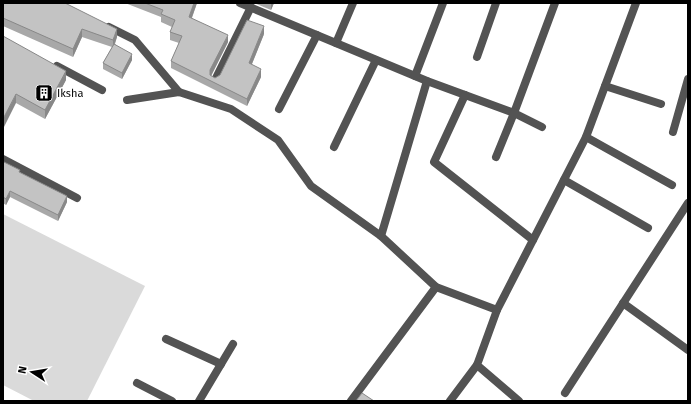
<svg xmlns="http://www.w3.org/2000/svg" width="691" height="404" font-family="'Fira Sans',sans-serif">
<rect width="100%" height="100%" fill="#fff"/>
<!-- green -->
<polygon fill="#dadada" points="3,214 145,286 87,401 34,401 3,385"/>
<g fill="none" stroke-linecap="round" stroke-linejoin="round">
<!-- street -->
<g stroke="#535353" stroke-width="8">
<polyline points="240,3 427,81 514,113 555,3"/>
<polyline points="109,27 135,40 179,92"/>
<polyline points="336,43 353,3"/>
<polyline points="477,57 496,3"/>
<polyline points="57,66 102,90"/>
<polyline points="415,76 443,3"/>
<polyline points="215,80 251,7"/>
<polyline points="605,86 661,104"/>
<polyline points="465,95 434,162 533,240"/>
<polyline points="127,100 179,92 231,109 278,140 311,186 381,236 436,287 497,310"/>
<polyline points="279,109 317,35"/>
<polyline points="673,132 688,79"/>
<polyline points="586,137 672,185"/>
<polyline points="334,147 376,60"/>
<polyline points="496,157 514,113 542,127"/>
<polyline points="3,159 77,198"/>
<polyline points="564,180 648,228"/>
<polyline points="381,236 427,81"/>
<polyline points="623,303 688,350"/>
<polyline points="166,339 221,364"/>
<polyline points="137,383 172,401"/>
<polyline points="565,393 688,203"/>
<polyline points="199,401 233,344"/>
<polyline points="351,401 436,287"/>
<polyline points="450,401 477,365"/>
<polyline points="519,401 477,365 497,310 586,137 636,3"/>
</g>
</g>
<!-- wall -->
<g fill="#a8a8a8">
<polygon points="3,3 117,37 115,44 132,60 122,79 103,69 103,63 112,47 82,37 73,57 3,26"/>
<polygon points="125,3 197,3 192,18 228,42 211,76 215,78 220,75 264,34 252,64 261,77 247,106 171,68 171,61 179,43 170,40 170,32 172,27 161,22 161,17"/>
<polygon points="254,3 274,3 271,10"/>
<polygon points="3,36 66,80 45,119 16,103"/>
<polygon points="3,164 20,173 67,202 58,221 10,197 6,205 3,203"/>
</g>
<!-- shaded-wall -->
<g fill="#888">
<polygon points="194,3 197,3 189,25 189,17"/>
<polygon points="271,3 274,3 271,10"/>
<polygon points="264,26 264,34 249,71 249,63"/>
<polygon points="82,29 82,37 73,57 73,49"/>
<polygon points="117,29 117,37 113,48 113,40"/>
<polygon points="228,35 228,42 210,78 210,70"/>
<polygon points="132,54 132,60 122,79 122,73"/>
<polygon points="261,69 261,77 247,106 247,99"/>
<polygon points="66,71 66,80 45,119 45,110"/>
<polygon points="16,94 16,103 3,129 3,119"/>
<polygon points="10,191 10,197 6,205 6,199"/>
<polygon points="67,196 67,202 58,221 58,215"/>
</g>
<!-- building -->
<g fill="#c3c3c3" stroke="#888">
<polygon points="3,3 65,3 117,29 113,40 82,29 73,49 3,18"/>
<polygon points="145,3 194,3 189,17 228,35 210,70 210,75 215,78 220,75 247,20 264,26 249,63 261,69 247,99 171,61 182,36 170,32 175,20 161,14 163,10"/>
<polygon points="3,36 66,71 45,110 16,94 3,119"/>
<polygon points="114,44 132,54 122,73 103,63"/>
<polygon points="4,162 20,170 19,172 67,196 58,215 10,191 6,199 3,197 3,164"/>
<polygon points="362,393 374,401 356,401"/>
</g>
<!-- icons -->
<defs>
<symbol id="building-square" viewBox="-11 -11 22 22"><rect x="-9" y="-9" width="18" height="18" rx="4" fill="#000" stroke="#fff"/><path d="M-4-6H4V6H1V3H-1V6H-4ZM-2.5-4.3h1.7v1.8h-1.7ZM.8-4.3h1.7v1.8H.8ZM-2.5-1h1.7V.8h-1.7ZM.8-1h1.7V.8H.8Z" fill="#fff"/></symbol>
</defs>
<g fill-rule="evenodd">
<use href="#building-square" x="34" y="83" width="20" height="20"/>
</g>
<g text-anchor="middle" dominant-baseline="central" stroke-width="3" stroke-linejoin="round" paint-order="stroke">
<!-- poi labels -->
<g font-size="11" fill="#000" stroke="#fff" text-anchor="start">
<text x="57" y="93">Iksha</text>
</g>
</g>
<!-- border -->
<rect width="691" height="404" fill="none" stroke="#000000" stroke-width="8"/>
<!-- north arrow -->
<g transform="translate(32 372) rotate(282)" stroke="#ffffff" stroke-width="3" paint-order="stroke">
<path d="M0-3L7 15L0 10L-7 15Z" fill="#000000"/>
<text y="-6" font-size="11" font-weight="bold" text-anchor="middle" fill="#000000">N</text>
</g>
</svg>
